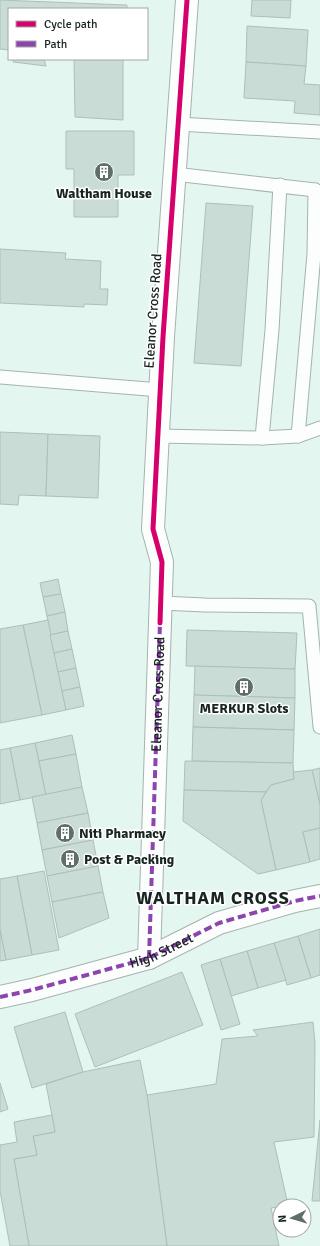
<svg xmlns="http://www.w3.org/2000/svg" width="320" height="1246" font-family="Signika,sans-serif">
<rect width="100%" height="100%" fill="#e4f6f0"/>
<!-- building -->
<g fill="#cadcd6" stroke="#b0beba">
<polygon points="0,0 127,5 127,9 9,9 9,50 0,49"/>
<polygon points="252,0 291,0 290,18 251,16"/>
<polygon points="247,26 308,30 306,66 246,62"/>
<polygon points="13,59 44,59 46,66 13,62"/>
<polygon points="74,59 123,59 123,120 75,117"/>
<polygon points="246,62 306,66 304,84 320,85 320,115 294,113 295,101 244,98"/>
<polygon points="66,131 134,131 134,175 118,175 118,217 74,217 74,169 66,169"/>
<polygon points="206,203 253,206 241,366 194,363"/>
<polygon points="0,249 66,253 65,259 101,261 100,289 108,289 107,305 84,304 84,307 0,303"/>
<polygon points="0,432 48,434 46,496 19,495 18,505 0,504"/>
<polygon points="48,434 100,436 98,498 46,496"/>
<polygon points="58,579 61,594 43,597 40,583"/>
<polygon points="61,594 65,612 47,616 43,597"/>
<polygon points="65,612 68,631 50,635 47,616"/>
<polygon points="48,620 66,710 42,715 23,625"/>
<polygon points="23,625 42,715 0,723 0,629"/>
<polygon points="187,630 297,633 295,669 186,666"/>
<polygon points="68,631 72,649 54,653 50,635"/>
<polygon points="72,649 76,668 58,672 54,653"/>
<polygon points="195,666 295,669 295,698 194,695"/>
<polygon points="76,668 80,687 62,691 58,672"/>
<polygon points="80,687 84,706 66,710 62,691"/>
<polygon points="194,695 295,698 294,730 193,727"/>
<polygon points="193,727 294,730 293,763 192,761"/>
<polygon points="72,735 76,754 39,761 35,743"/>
<polygon points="35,743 46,795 20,800 10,748"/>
<polygon points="10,748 20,800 0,804 0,750"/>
<polygon points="76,754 82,787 46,795 39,761"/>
<polygon points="185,761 293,763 294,779 271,785 266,792 184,790"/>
<polygon points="320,768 320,805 312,770"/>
<polygon points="312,770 320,805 320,828 303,832 310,862 276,870 261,800 271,785 294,779 293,772"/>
<polygon points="82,787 88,813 37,823 32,797"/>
<polygon points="184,790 266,792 261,800 276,870 258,874 183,821"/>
<polygon points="88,813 93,840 42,850 37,823"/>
<polygon points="320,828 320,859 310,862 303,832"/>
<polygon points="93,840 98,866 47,876 42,850"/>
<polygon points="98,866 103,892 52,902 47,876"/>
<polygon points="44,871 59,950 32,955 17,876"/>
<polygon points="17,876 32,955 6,960 0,930 0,879"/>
<polygon points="103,892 109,918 59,938 52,902"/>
<polygon points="320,929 320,975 311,978 298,936"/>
<polygon points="0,930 6,960 0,961"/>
<polygon points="298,936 311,978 287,985 274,943"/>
<polygon points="274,943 286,980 258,988 247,951"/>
<polygon points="247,951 258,988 231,996 220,959"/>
<polygon points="220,959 240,1024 221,1030 201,965"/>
<polygon points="182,972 203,1025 95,1067 75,1014"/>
<polygon points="65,1012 83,1072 32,1088 14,1027"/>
<polygon points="313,1022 315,1043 314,1137 274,1142 288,1205 271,1208 279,1246 167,1246 147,1095 216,1084 222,1039 258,1036 253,1030"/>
<polygon points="140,1060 147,1095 167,1246 29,1246 14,1159 37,1155 33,1136 55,1132 46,1084 83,1072"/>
<polygon points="0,1083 8,1109 0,1112"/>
<polygon points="52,1115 55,1132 33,1136 37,1155 14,1159 29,1246 10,1246 0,1191 0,1145 17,1142 14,1122"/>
<polygon points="320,1120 320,1201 312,1201"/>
</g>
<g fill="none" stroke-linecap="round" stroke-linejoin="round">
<defs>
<g id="lane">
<polyline points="178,124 320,132"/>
<polyline points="174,174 315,190 320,193"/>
<polyline points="0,377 160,390"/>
<polyline points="158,436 262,438 298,436 320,428"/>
<polyline points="298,436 314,254 315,190"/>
<polyline points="262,438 272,330 280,185"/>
<polyline points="161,603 205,605 309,606 320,727"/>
</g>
<g id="street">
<path id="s1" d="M149 958 162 562 153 529 163 337 187 0"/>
<path id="s2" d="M0 997 32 990 149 958 219 923 295 901 320 896"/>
</g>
</defs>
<!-- lane casing -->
<use href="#lane" stroke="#a5b3af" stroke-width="15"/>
<!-- street casing -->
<use href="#street" stroke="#a5b3af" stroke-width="24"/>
<!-- lane -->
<use href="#lane" stroke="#fbfefd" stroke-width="13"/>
<!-- street -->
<use href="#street" stroke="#fbfefd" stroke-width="22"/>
<!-- quiet -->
<g stroke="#8e44ad" stroke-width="4" stroke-dasharray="8 4" stroke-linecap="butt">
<polyline points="149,958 160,623"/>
<polyline points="0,997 32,990 149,958 219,923 295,901 320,896"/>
</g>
<defs>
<polyline id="cycleway" points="160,623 162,562 153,529 163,337 187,0"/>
</defs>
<!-- cycleway casing -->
<use href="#cycleway" stroke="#fff" stroke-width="8"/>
<!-- cycleway -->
<use href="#cycleway" stroke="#d6006c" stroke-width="5"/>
</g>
<!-- icons -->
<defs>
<symbol id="building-disc" viewBox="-11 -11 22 22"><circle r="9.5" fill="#5f6e69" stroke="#fff"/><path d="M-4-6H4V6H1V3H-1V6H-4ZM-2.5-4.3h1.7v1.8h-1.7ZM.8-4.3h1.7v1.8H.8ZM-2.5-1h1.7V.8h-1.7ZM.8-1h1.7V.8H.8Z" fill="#fff"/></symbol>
</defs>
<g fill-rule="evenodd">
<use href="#building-disc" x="93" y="161" width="22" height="22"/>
<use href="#building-disc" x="233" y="676" width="22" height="22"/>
<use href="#building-disc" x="54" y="822" width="22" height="22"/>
<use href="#building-disc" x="59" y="848" width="22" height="22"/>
</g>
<g text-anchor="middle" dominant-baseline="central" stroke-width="3" stroke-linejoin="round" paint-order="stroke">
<!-- poi labels -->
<g font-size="14" font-weight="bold" fill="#172420" stroke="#fff">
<text x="104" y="193">Waltham House</text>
<text x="244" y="708">MERKUR Slots</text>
<text x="79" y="833" text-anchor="start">Niti Pharmacy</text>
<text x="84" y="859" text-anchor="start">Post &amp; Packing</text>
</g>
<!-- street labels -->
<g font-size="14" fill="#172420" stroke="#fff">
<text transform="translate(153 311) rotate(-86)">Eleanor Cross Road</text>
<text stroke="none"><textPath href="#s1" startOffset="264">Eleanor Cross Road</textPath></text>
<text stroke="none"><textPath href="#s2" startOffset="168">High Street</textPath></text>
</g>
<!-- district labels -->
<g font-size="18" font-weight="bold" letter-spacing="1" fill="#172420" stroke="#fff">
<text x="213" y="898">WALTHAM CROSS</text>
</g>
</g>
<!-- legend -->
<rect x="8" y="8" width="140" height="52" fill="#ffffff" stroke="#a2a7a6"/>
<rect x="16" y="21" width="20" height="6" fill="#d6006c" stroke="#a2a7a6"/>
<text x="44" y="28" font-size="12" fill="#172420">Cycle path</text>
<rect x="16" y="41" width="20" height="6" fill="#8e44ad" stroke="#a2a7a6"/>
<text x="44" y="48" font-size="12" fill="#172420">Path</text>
<!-- north arrow -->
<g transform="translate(292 1218) rotate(265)"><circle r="19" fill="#ffffff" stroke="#a2a7a6"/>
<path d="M0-3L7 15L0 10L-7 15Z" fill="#5f6e69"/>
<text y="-6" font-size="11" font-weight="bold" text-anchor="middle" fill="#172420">N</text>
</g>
</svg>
